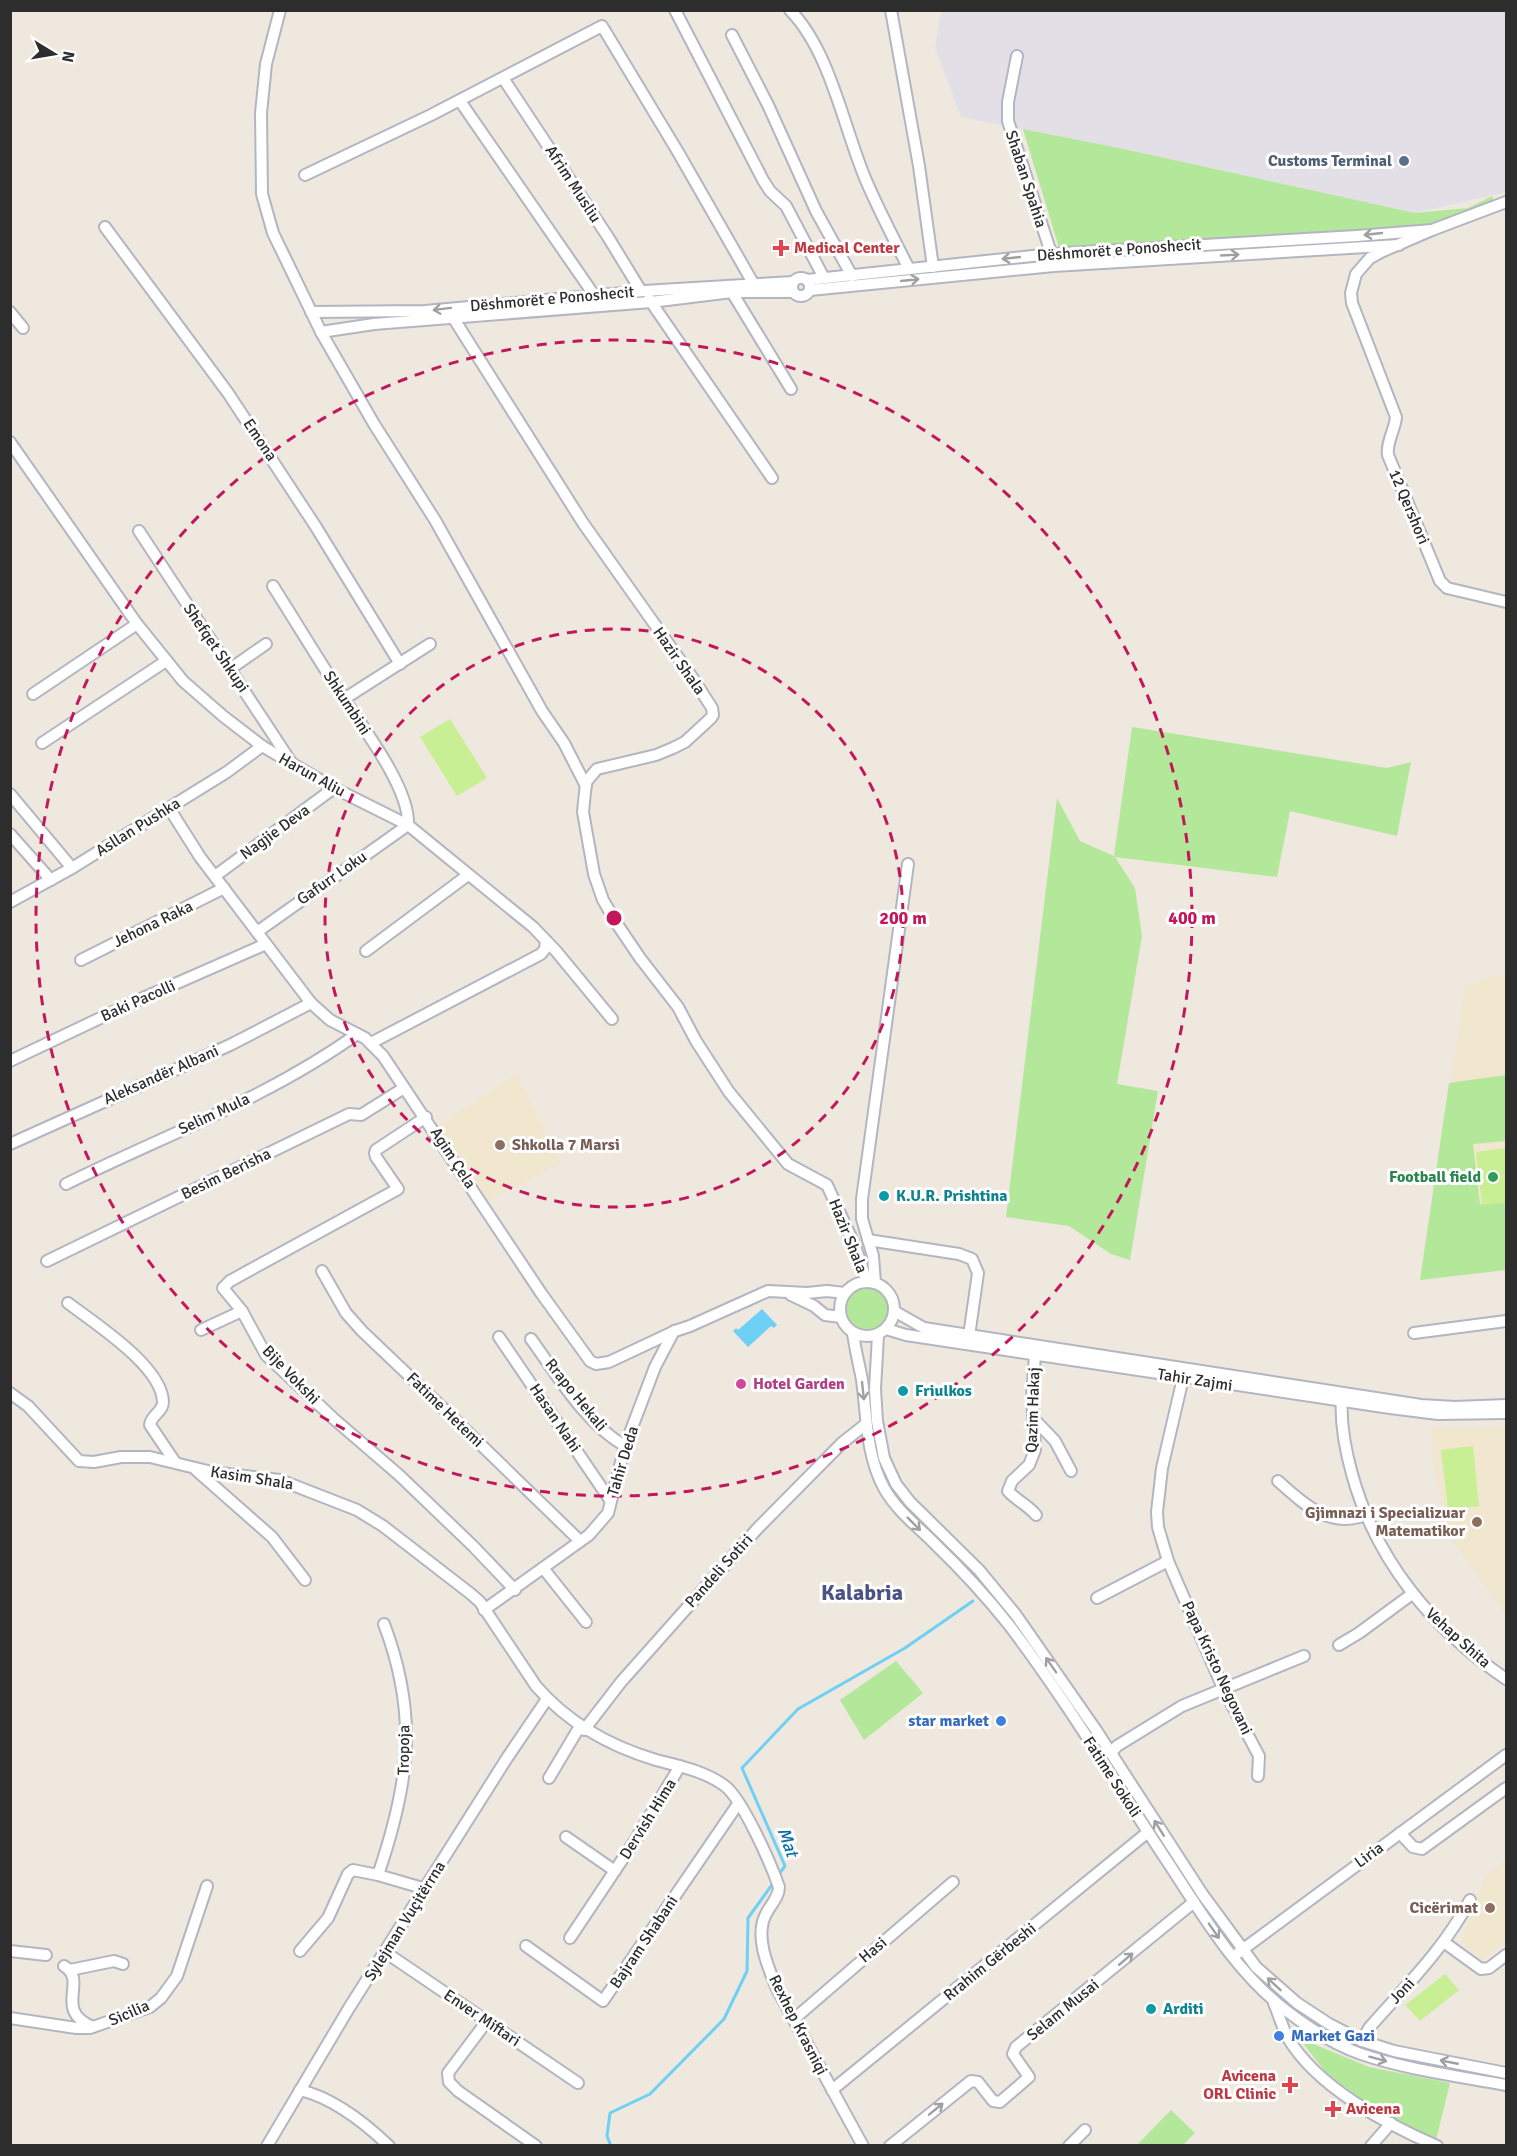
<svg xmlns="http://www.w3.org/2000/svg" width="1517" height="2156" font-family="Signika,sans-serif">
<rect width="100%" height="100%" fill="#efe8df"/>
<!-- industrial -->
<polygon fill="#e2dfe7" points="941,11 1506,11 1506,192 1415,213 1124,149 961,117 935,48"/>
<!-- education -->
<g fill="#f1e6ce">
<polygon points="1506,974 1506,1266 1421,1277 1466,985"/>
<polygon points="517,1074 562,1163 487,1201 435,1128"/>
<polygon points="1506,1426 1506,1616 1454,1542 1435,1475 1431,1428 1468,1428"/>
<polygon points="1506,1860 1506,1940 1483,1960 1461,1941 1486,1875"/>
</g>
<!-- green -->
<g fill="#b3e799">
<polygon points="1023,129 1124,149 1415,213 1468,208 1492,196 1495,207 1394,247 1233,252 1173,247 1063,261"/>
<polygon points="1132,727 1387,768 1411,762 1397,836 1290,811 1277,877 1115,857 1135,888 1142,936 1117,1084 1158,1091 1130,1260 1111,1254 1069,1226 1006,1217 1057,798 1080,841 1114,856"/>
<polygon points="1506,1075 1506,1141 1473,1144 1480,1204 1506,1202 1506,1270 1420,1280 1449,1083"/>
<circle cx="867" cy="1309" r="22"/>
<polygon points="896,1661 923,1693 864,1740 840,1700"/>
<polygon points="1299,2038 1369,2067 1450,2083 1435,2144 1370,2105 1327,2074"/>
<polygon points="1171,2110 1195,2133 1183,2145 1137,2145"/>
</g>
<!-- pitch -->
<g fill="#c8ef94">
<polygon points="450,719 487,778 457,796 420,737"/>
<polygon points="1506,1148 1506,1203 1482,1205 1476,1152"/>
<polygon points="1473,1446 1479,1506 1448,1509 1441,1450"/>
<polygon points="1445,1974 1459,1990 1420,2021 1405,2005"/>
</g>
<!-- water -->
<polygon fill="#6ed0f5" points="762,1309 777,1325 774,1328 771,1326 748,1347 733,1331 736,1328 738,1330"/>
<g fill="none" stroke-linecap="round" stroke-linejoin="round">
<!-- stream -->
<g stroke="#6ed0f5" stroke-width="3">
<polyline points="777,1877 785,1866 742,1768 798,1709 905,1648 973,1601"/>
<polyline points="611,2146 607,2136 610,2113 650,2094 724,2019 747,1971 748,1918 774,1882"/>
</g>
<defs>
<g id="minor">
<polyline points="280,10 266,64 261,113 262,194 273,233 321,332 374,424 435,520 542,711 564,743 586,786"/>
<polyline points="675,10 763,180 770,191 786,206 824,278"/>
<path d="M790 10C830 51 843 125 865 178 878 209 894 239 909 269"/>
<polyline points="891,10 919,166 933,267"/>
<polyline points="732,35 768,105 816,211 852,276"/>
<polyline points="1017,56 1008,102 1008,121 1053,259"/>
<polyline points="503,78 608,237 641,291"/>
<polyline points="460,101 594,295 595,300"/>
<polyline points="305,175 431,115 602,26 678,152 753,283"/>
<path d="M1506 202 1432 230 1381 252 1370 258 1356 274 1351 293 1352 303 1396 417C1395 430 1386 442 1388 455L1440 581 1447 588 1506 602"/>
<polyline points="105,227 228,393 316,527 400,664"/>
<circle cx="801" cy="287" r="9"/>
<polyline points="807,280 1051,254 1357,236 1432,230"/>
<polyline points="730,289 791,389"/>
<polyline points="810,290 1054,266 1399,245"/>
<polyline points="649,299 772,478"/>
<polyline points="10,312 23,328"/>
<polyline points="311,312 425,311 644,291 793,282"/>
<polyline points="454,319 583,523 694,680 712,708 713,715 711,718 685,742 673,748 656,755 597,769 586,782 583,812 594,874 603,900 617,924 640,958 678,1007 696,1041 729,1092 788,1164 827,1185 855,1246 867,1282"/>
<polyline points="321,332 374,324 651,302 732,292 793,292"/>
<polyline points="10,442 137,624 183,681 223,716 262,746 334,788 408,825 533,927 556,951 612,1019"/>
<polyline points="139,531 291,762"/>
<polyline points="230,669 266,644"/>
<polyline points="33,694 137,624"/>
<polyline points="344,699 430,644"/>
<polyline points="42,743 166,661"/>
<polyline points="10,794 72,868"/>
<polyline points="169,808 200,857 311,1003 330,1020 365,1038 383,1056 541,1293 590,1361 596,1364 609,1362 675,1331 690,1326 768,1291 807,1293 827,1291 845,1293"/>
<polyline points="10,834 51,880"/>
<polyline points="215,876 334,788"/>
<polyline points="10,902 72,868 227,772 262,746"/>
<path d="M257 932 408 825C410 789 364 729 344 699 320 662 297 624 273 586"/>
<polyline points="366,951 468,875"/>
<polyline points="81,960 224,888"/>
<polyline points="371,1043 541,954 545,949 546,941"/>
<polyline points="10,1061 134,1002 266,944"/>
<polyline points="426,1117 376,1150 375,1153 376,1157 398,1189 250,1270 230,1281 223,1288 242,1311 266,1355 334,1419 399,1475 473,1546 515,1590"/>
<polyline points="10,1144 230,1045 311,1003"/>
<path d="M66 1184C163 1136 268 1098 357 1034"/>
<polyline points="868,1240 959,1254 972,1259 978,1273 969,1336"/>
<polyline points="47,1261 349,1114 361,1115 404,1088"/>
<polyline points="322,1271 346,1313 362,1331 445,1410 580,1541"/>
<circle cx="867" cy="1309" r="27"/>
<polyline points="875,1283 873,1256 862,1219 862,1199 908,864"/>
<polyline points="791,1295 814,1306 825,1315 841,1317"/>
<path d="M68 1303C94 1323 162 1366 163 1402 163 1412 151 1415 150 1425L175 1462"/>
<polyline points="894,1311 924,1328 1421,1405 1455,1407 1506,1405"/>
<polyline points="886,1329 906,1335 1390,1408 1438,1414 1506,1413"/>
<polyline points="201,1330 242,1311"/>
<path d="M853 1333C855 1349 859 1364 862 1380 867 1416 866 1455 884 1488 896 1510 917 1526 934 1543 961 1569 986 1596 1009 1625 1067 1701 1116 1784 1169 1864 1203 1916 1237 1974 1288 2012 1309 2028 1335 2045 1361 2054 1408 2070 1458 2076 1506 2085"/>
<polyline points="1414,1333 1506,1321"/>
<polyline points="878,1335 875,1389 877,1421 884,1458 896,1484 910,1502 979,1570 1016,1615 1096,1730 1203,1895 1256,1967 1297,2003 1329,2024 1362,2041 1394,2051 1506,2073"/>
<polyline points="499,1337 610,1500"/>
<path d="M531 1339C558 1376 585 1423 625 1446"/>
<path d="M1035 1355 1032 1397 1035 1450 1029 1465 1012 1481 1008 1491C1017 1501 1028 1505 1036 1515"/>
<polyline points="1183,1378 1162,1468 1157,1512 1158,1527 1168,1561 1223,1688 1259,1756 1258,1776"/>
<path d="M10 1393 28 1406 79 1461 94 1462 121 1457H150L212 1472 280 1480 357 1510 383 1526 471 1594 480 1602 536 1686C569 1724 609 1746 656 1760 679 1766 705 1771 725 1786 743 1800 771 1864 779 1887 779 1898 769 1906 765 1916 755 1938 768 1967 777 1989L863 2146"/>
<path d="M1342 1396C1340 1422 1345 1449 1352 1474 1376 1561 1433 1629 1506 1679"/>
<polyline points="1033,1418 1055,1441 1071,1471"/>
<polyline points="196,1470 272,1537 305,1580"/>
<path d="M1278 1481C1304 1504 1329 1529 1365 1515"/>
<polyline points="543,1568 586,1622"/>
<polyline points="1097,1598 1168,1561"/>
<polyline points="484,1610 589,1535 608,1513 625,1446 655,1367 674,1331"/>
<polyline points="1339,1645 1359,1633 1412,1594"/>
<polyline points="584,1730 621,1682 757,1529 842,1443 866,1424"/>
<polyline points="1111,1753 1117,1746 1182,1706 1304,1656"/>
<polyline points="549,1778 580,1726"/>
<polyline points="1400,1833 1413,1847 1422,1849 1506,1788"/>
<polyline points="566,1837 615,1871"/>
<path d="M378 1875C409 1784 419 1716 384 1624"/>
<polyline points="570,1938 634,1842 680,1766"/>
<polyline points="1445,1943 1481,1969 1489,1968 1506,1955"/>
<polyline points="526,1946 603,2001 738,1804"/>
<polyline points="10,1951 46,1955"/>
<polyline points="300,1951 328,1918 348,1874 353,1870 378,1875 426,1889"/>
<polyline points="385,1952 578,2083"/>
<polyline points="1238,1953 1506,1755"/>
<path d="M64 1966C89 1981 52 2010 93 2027"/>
<polyline points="70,1970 114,1961 123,1964"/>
<path d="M1274 2003C1279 2015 1282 2027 1288 2038 1317 2087 1386 2124 1437 2146"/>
<polyline points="10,2018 76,2028 90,2028 150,2007 161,1998 177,1976 207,1886"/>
<polyline points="794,2019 953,1882"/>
<polyline points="487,2021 448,2073 449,2082 458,2091 536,2146"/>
<path d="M1362 2041 1369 2028C1407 1985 1443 1950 1470 1900"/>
<path d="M300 2090C333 2098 364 2122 389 2146"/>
<polyline points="832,2090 1148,1832"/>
<polyline points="267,2146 349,2008 507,1758 547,1699"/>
<polyline points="890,2146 971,2081 978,2082 993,2101 1000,2102 1029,2077 1013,2054 1016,2047 1194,1902"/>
<polyline points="1069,2146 1085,2130"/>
<polyline points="1371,2146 1391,2123"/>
</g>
</defs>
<!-- minor casing -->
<use href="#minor" stroke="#b3b5c1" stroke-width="14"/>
<!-- minor -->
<use href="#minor" stroke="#fff" stroke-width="10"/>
</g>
<!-- one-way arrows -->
<defs><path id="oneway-shaft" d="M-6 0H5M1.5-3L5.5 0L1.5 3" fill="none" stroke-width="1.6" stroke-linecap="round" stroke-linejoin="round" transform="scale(1.5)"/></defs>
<g stroke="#a0a0a0">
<use href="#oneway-shaft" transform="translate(1373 234) rotate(174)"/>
<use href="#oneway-shaft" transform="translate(1230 255) rotate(-3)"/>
<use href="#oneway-shaft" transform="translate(1011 258) rotate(174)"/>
<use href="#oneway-shaft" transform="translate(910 280) rotate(-6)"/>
<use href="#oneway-shaft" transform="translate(442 309) rotate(173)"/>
<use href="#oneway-shaft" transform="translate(863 1391) rotate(84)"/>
<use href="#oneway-shaft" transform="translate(914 1524) rotate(45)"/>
<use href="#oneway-shaft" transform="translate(1051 1665) rotate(-125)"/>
<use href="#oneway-shaft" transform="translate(1159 1828) rotate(-122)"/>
<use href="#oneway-shaft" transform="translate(1214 1931) rotate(55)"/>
<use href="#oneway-shaft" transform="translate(1126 1959) rotate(-40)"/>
<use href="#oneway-shaft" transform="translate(1274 1984) rotate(-137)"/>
<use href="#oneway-shaft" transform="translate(1378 2059) rotate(15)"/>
<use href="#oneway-shaft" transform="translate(1449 2062) rotate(-169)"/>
<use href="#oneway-shaft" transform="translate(936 2109) rotate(-39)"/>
</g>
<!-- distance rings -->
<g fill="none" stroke="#c2185b" stroke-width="3" stroke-dasharray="10 8">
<circle cx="614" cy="918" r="289"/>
<circle cx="614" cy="918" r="578"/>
</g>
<!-- markers -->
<circle fill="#5c6f8a" stroke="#fff" stroke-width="2" cx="1404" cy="161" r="6"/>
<g fill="#e0444e" stroke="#fff" stroke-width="2">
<path d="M778 239h6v6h6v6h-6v6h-6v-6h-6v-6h6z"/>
<path d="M1287 2076h6v6h6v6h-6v6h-6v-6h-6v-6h6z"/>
<path d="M1330 2100h6v6h6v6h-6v6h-6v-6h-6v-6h6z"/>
</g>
<g fill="#8d6e63" stroke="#fff" stroke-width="2">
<circle cx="500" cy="1145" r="6"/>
<circle cx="1477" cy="1522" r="6"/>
<circle cx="1490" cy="1908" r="6"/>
</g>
<circle fill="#2e9e5b" stroke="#fff" stroke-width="2" cx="1493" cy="1177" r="6"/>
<g fill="#0f9aa8" stroke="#fff" stroke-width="2">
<circle cx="884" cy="1196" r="6"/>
<circle cx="903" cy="1391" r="6"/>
<circle cx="1151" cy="2009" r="6"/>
</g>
<circle fill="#d1479c" stroke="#fff" stroke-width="2" cx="741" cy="1384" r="6"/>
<g fill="#3f7fe0" stroke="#fff" stroke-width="2">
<circle cx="1001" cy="1721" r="6"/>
<circle cx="1279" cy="2036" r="6"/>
</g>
<g text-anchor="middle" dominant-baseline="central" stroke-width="6" stroke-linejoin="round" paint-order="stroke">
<!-- service labels -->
<g font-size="16" font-weight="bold" fill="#4e5e75" stroke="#fff" text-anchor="end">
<text x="1392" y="161">Customs Terminal</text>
</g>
<!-- street labels -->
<g font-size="16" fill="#2d2d2d" stroke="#fff">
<text transform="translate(1026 179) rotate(72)">Shaban Spahia</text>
<text transform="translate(573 184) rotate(57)">Afrim Musliu</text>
<text transform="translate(1119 250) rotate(-4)">Dëshmorët e Ponoshecit</text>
<text transform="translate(552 299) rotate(-5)">Dëshmorët e Ponoshecit</text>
<text transform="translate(260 440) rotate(56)">Emona</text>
<text transform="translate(1409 507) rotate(67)">12 Qershori</text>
<text transform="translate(216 648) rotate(56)">Shefqet Shkupi</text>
<text transform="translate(679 661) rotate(55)">Hazir Shala</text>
<text transform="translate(347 703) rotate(57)">Shkumbini</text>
<text transform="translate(312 775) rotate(29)">Harun Aliu</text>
<text transform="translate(138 827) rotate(-32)">Asllan Pushka</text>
<text transform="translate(275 832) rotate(-36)">Nagjie Deva</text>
<text transform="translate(332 878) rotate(-35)">Gafurr Loku</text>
<text transform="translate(153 924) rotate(-26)">Jehona Raka</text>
<text transform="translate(138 1001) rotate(-24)">Baki Pacolli</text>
<text transform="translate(161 1075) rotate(-24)">Aleksandër Albani</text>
<text transform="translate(214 1114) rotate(-25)">Selim Mula</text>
<text transform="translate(453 1158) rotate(57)">Agim Çela</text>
<text transform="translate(226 1174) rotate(-26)">Besim Berisha</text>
<text transform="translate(848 1236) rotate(68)">Hazir Shala</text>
<text transform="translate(291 1375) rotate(46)">Bije Vokshi</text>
<text transform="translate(1195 1380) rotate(9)">Tahir Zajmi</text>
<text transform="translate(576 1395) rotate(51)">Rrapo Hekali</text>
<text transform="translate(445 1410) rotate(44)">Fatime Hetemi</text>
<text transform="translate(1033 1410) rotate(-88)">Qazim Hakaj</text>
<text transform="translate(555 1418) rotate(56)">Hasan Nahi</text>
<text transform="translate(623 1461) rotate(-73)">Tahir Deda</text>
<text transform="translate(252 1478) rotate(9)">Kasim Shala</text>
<text transform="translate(719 1571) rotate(-48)">Pandeli Sotiri</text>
<text transform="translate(1458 1638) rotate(42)">Vehap Shita</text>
<text transform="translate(1217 1668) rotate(65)">Papa Kristo Negovani</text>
<text transform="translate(404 1750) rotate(-89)">Tropoja</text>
<text transform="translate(1112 1777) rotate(57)">Fatime Sokoli</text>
<text transform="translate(648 1819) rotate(-58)">Dervish Hima</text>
<text transform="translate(1369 1855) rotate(-36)">Liria</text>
<text transform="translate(405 1921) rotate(-58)">Sylejman Vuçitërrna</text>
<text transform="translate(644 1942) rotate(-56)">Bajram Shabani</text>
<text transform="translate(873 1950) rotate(-40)">Hasi</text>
<text transform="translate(990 1962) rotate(-39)">Rrahim Gërbeshi</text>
<text transform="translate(1402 1991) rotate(-47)">Joni</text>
<text transform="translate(1063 2010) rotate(-39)">Selam Musai</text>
<text transform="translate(129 2013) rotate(-23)">Sicilia</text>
<text transform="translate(482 2018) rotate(34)">Enver Miftari</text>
<text transform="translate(798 2025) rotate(63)">Rexhep Krasniqi</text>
</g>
<!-- health labels -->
<g font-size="16" font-weight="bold" fill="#be3a42" stroke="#fff" text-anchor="start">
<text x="794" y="248">Medical Center</text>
<text x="1276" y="2076" text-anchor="end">Avicena<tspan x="1276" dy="18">ORL Clinic</tspan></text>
<text x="1346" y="2109">Avicena</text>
</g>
<!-- education labels -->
<g font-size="16" font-weight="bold" fill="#785e54" stroke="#fff" text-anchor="end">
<text x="512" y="1145" text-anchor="start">Shkolla 7 Marsi</text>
<text x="1465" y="1513">Gjimnazi i Specializuar<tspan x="1465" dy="18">Matematikor</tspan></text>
<text x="1478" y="1908">Cicërimat</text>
</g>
<!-- leisure labels -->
<g font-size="16" font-weight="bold" fill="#27864d" stroke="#fff" text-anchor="end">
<text x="1481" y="1177">Football field</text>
</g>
<!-- culture labels -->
<g font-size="16" font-weight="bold" fill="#0d838f" stroke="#fff" text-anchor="start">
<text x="896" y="1196">K.U.R. Prishtina</text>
<text x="915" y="1391">Friulkos</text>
<text x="1163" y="2009">Arditi</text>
</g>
<!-- hotel labels -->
<g font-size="16" font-weight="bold" fill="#b23c85" stroke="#fff" text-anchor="start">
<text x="753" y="1384">Hotel Garden</text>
</g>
<!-- shop labels -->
<g font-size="16" font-weight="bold" fill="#366cbe" stroke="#fff" text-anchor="end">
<text x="989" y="1721">star market</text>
<text x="1291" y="2036" text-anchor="start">Market Gazi</text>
</g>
<!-- water labels -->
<g font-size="18" font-style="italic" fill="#076ea7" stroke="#fff">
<text transform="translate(788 1842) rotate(70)">Mat</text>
</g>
<!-- district labels -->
<g font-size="22" font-weight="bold" fill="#4a5381" stroke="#fff">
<text x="862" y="1592">Kalabria</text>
</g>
</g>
<circle cx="614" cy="918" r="9" fill="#c2185b" stroke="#fff" stroke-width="3"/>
<g font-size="18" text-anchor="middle" font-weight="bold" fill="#c2185b" stroke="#fff" stroke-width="6" stroke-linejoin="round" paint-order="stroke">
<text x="903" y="924">200 m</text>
<text x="1192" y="924">400 m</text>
</g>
<!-- border -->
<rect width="1517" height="2156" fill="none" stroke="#2d2d2d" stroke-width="24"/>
<!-- north arrow -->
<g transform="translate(54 54) rotate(101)" stroke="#ffffff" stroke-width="4.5" paint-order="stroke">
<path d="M0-4.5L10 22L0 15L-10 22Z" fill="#2d2d2d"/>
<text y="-9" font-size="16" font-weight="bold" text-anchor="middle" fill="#2d2d2d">N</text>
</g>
</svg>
